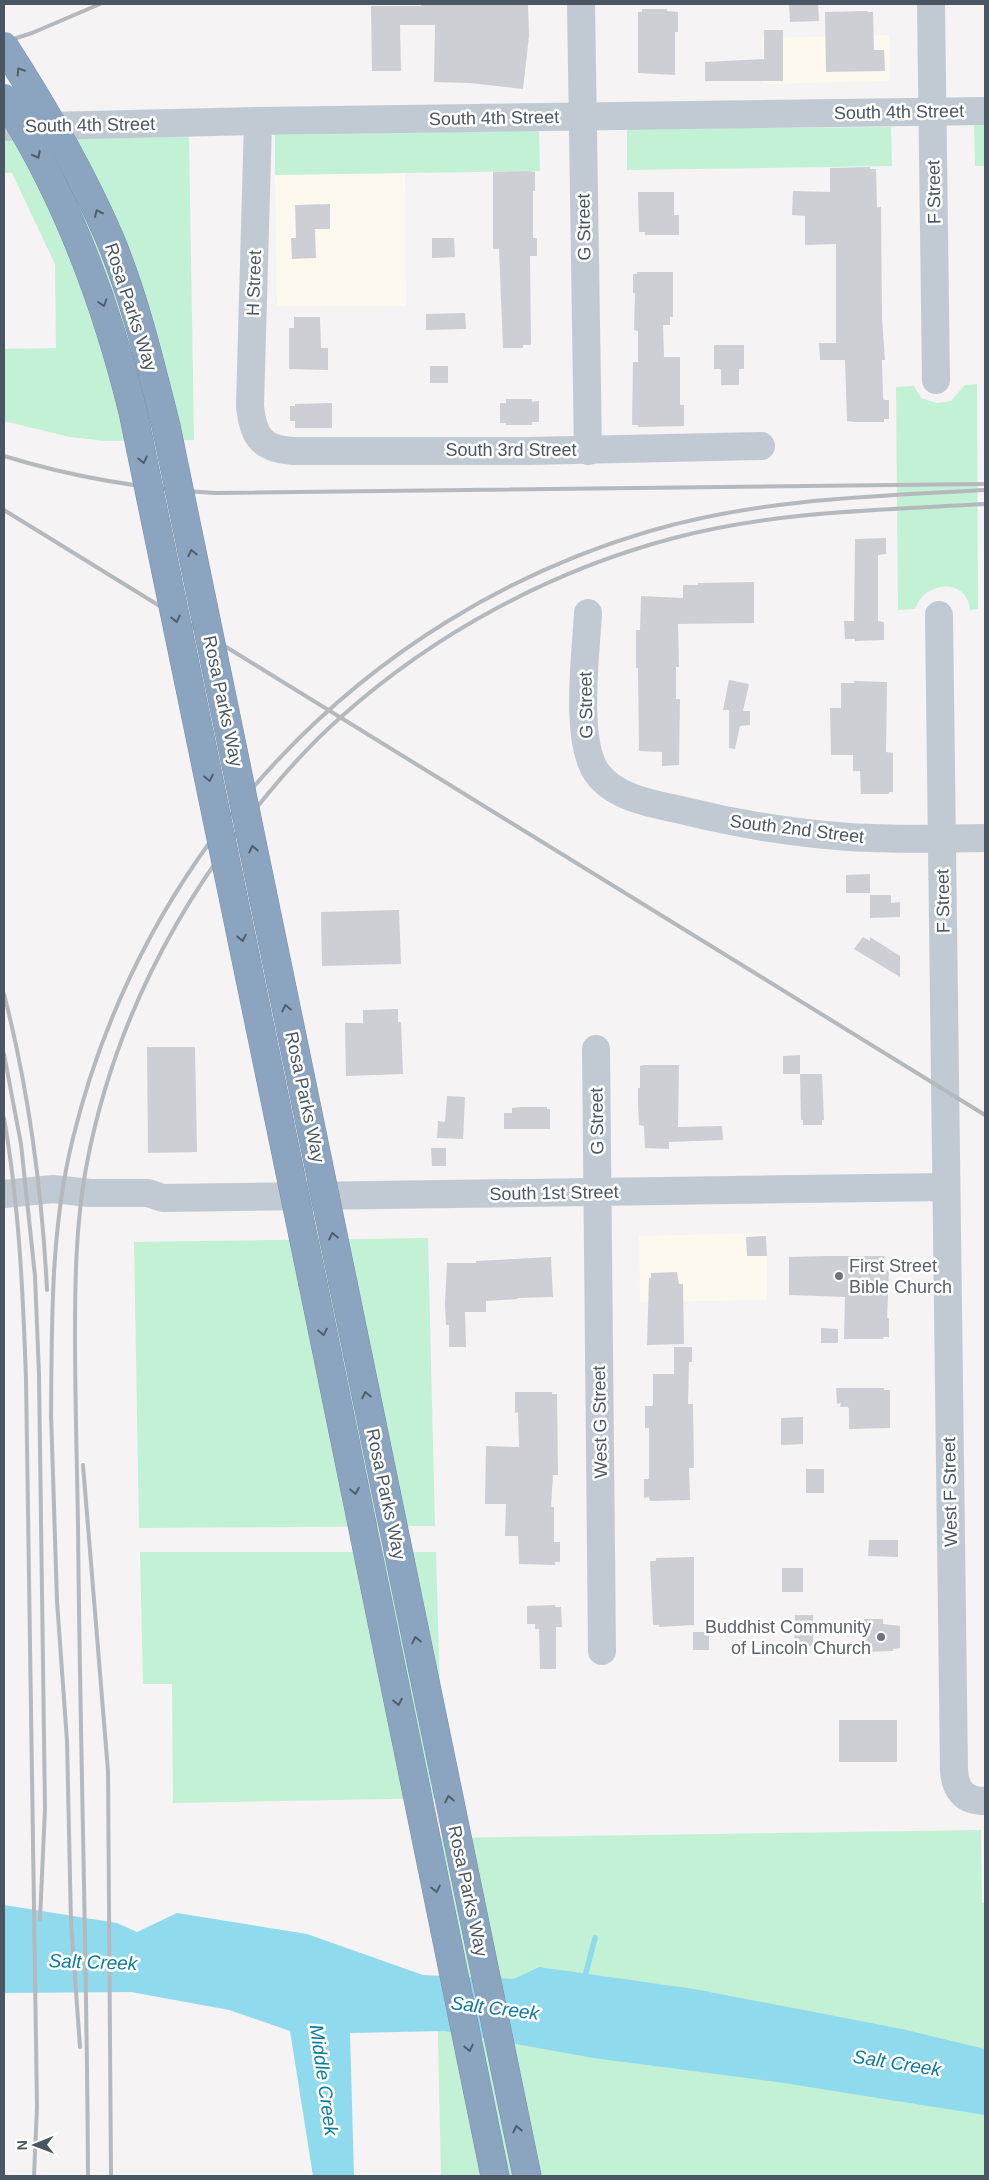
<svg xmlns="http://www.w3.org/2000/svg" width="989" height="2180" font-family="Arial,sans-serif">
<rect width="100%" height="100%" fill="#f5f3f3"/>
<!-- commercial -->
<g fill="#fdf9ef">
<polygon points="889,35 890,81 763,84 762,38"/>
<polygon points="405,173 406,306 277,306 275,175"/>
<polygon points="767,1233 767,1300 640,1302 639,1236"/>
</g>
<!-- green -->
<g fill="#c3f1d5">
<polygon points="974,124 985,124 985,166 975,166"/>
<polygon points="891,127 892,166 627,170 627,129"/>
<polygon points="539,130 540,171 275,175 275,135"/>
<polygon points="189,136 194,440 106,441 70,437 4,421 4,349 56,348 55,264 12,173 4,173 4,141"/>
<path d="M977 384 978 609 970 610C968 579 926 579 915 609L898 610 896 387 914 386 921 398 937 403 951 401 965 385Z"/>
<polygon points="428,1238 435,1526 139,1528 134,1242"/>
<polygon points="140,1552 436,1552 443,1798 173,1803 172,1684 143,1684"/>
<polygon points="981,1830 982,1903 985,1903 985,2176 441,2176 438,2040 441,1838"/>
</g>
<!-- water -->
<polygon fill="#90daee" points="4,1905 117,1923 137,1932 177,1913 307,1934 423,1975 514,1979 539,1967 694,1989 902,2029 985,2049 985,2115 777,2082 593,2058 445,2031 350,2033 354,2176 313,2176 290,2031 229,2010 131,1992 4,1993"/>
<g fill="none" stroke-linecap="round" stroke-linejoin="round">
<!-- stream -->
<polyline stroke="#90daee" stroke-width="5.5" points="584,1980 595,1938"/>
</g>
<!-- building -->
<g fill="#cdcfd5">
<polygon points="421,4 528,4 529,36 523,89 470,83 434,82 435,25 400,25 401,71 372,71 371,6 421,6"/>
<polygon points="789,4 818,4 819,21 790,22"/>
<polygon points="642,9 667,9 667,11 678,12 678,32 675,32 675,75 638,73 638,12 642,12"/>
<polygon points="867,11 868,12 873,12 874,50 884,50 885,71 826,72 825,12"/>
<polygon points="764,30 783,30 783,81 705,81 705,62 764,59"/>
<polygon points="870,167 870,169 876,169 877,207 881,207 882,318 885,360 882,360 883,398 884,400 889,400 889,419 884,419 884,422 855,422 847,421 845,360 820,360 819,343 836,343 836,244 805,245 805,216 792,215 793,191 830,192 830,168"/>
<polygon points="528,171 535,172 535,191 533,191 533,238 537,238 537,256 530,256 531,345 523,345 523,348 503,348 499,249 493,249 493,172"/>
<polygon points="638,192 674,192 674,215 679,215 679,235 645,235 645,232 639,232"/>
<polygon points="330,204 330,229 315,229 316,258 292,259 291,238 296,238 295,205"/>
<polygon points="432,238 454,238 455,257 432,258"/>
<polygon points="637,272 673,272 673,317 670,317 670,325 663,325 664,357 680,357 680,405 684,405 684,426 638,427 638,425 632,425 633,362 638,362 638,331 634,330 635,293 633,293 633,274 637,274"/>
<polygon points="465,313 466,329 426,330 426,314"/>
<polygon points="294,317 320,317 321,348 328,348 328,370 289,369 289,328 294,328"/>
<polygon points="714,345 744,345 744,369 739,369 739,385 721,385 721,369 714,369"/>
<rect x="430" y="366" width="18" height="17"/>
<polygon points="506,399 532,399 532,402 539,401 539,422 532,422 532,425 506,425 506,423 500,423 500,403 506,403"/>
<polygon points="332,403 332,428 295,428 295,421 290,421 290,406 295,406 295,404"/>
<polygon points="886,538 886,554 878,555 878,621 884,622 884,640 855,641 855,639 845,639 844,621 854,621 855,539"/>
<polygon points="754,582 754,623 678,624 679,667 676,667 676,699 680,699 679,765 662,766 662,752 639,751 638,668 636,668 636,630 640,630 641,596 683,598 683,585 698,585 698,583"/>
<polygon points="729,680 749,684 743,711 750,711 750,725 740,726 735,749 729,748 729,710 723,710"/>
<polygon points="854,681 887,682 886,752 893,753 893,792 889,792 889,794 861,794 860,771 853,771 853,755 831,755 830,708 841,708 841,683 854,683"/>
<polygon points="870,874 870,893 846,893 846,875"/>
<polygon points="870,895 891,895 891,903 900,902 900,917 870,918"/>
<polygon points="399,910 401,964 322,966 321,912"/>
<polygon points="863,937 870,941 870,937 900,956 900,977 854,949"/>
<polygon points="398,1009 398,1022 401,1022 403,1074 346,1076 345,1023 363,1023 363,1010"/>
<polygon points="147,1047 195,1047 197,1152 148,1153"/>
<polygon points="800,1055 800,1074 783,1074 783,1056"/>
<polygon points="644,1065 679,1065 678,1127 722,1126 723,1140 669,1142 669,1149 645,1148 644,1126 639,1125 638,1103 638,1088 640,1088 640,1066"/>
<polygon points="800,1074 822,1074 824,1120 822,1120 822,1125 803,1125 803,1120 801,1120"/>
<polygon points="447,1096 465,1097 463,1139 437,1138 438,1121 445,1122"/>
<polygon points="521,1107 547,1107 547,1109 550,1109 550,1129 504,1129 504,1113 512,1113 512,1108"/>
<polygon points="431,1148 446,1148 446,1166 432,1166"/>
<polygon points="766,1236 767,1256 747,1256 746,1237"/>
<polygon points="825,1256 885,1256 885,1270 889,1270 887,1318 889,1318 889,1337 884,1337 883,1339 844,1339 845,1297 789,1295 789,1257"/>
<polygon points="551,1257 553,1297 517,1298 518,1299 486,1301 486,1312 465,1312 466,1347 449,1347 449,1325 446,1325 445,1304 447,1263 476,1263 476,1261"/>
<polygon points="677,1272 679,1284 683,1284 684,1344 647,1345 649,1278 651,1278 651,1273"/>
<polygon points="821,1328 838,1329 838,1343 821,1343"/>
<polygon points="674,1347 692,1347 692,1362 689,1362 688,1404 693,1404 694,1468 689,1468 690,1500 650,1501 649,1497 644,1498 644,1479 649,1479 649,1428 645,1428 645,1406 652,1406 653,1404 653,1374 674,1374"/>
<polygon points="836,1388 884,1388 884,1390 890,1390 890,1428 849,1429 849,1409 848,1407 840,1407 841,1403 837,1404"/>
<polygon points="515,1392 552,1392 552,1394 557,1394 558,1475 553,1475 551,1507 554,1507 554,1542 560,1542 560,1562 555,1562 555,1565 519,1564 518,1536 505,1536 506,1504 485,1504 486,1446 519,1447 518,1412 515,1413"/>
<polygon points="803,1417 803,1444 781,1445 781,1418"/>
<rect x="806" y="1469" width="18" height="24"/>
<polygon points="869,1540 898,1540 898,1557 868,1556"/>
<polygon points="694,1557 694,1625 659,1627 659,1625 653,1625 650,1561 656,1561 656,1558"/>
<rect x="782" y="1568" width="21" height="24"/>
<polygon points="555,1605 555,1607 561,1607 562,1627 556,1627 556,1669 540,1669 539,1629 535,1629 535,1624 527,1624 527,1606"/>
<polygon points="795,1615 813,1615 813,1646 794,1646"/>
<polygon points="864,1619 883,1619 883,1624 900,1626 900,1648 893,1649 893,1651 863,1652 862,1625 864,1625"/>
<rect x="693" y="1632" width="16" height="18"/>
<rect x="839" y="1720" width="58" height="42"/>
</g>
<g fill="none" stroke-linecap="round" stroke-linejoin="round">
<defs>
<g id="highway">
<polyline points="343,1283 527,2176"/>
<polyline points="313,1284 495,2176"/>
</g>
</defs>
<!-- highway casing -->
<use href="#highway" stroke="#7690ad" stroke-width="29"/>
<!-- minor -->
<g stroke="#c1cad2" stroke-width="28">
<polyline points="581,4 588,451"/>
<polyline points="931,4 936,380"/>
<path d="M258 121 250 406C253 436 261 449 293 451H528L761 446"/>
<polyline points="4,127 258,121 985,111"/>
<path d="M588 613C586 652 574 741 597 773 615 798 653 804 681 810 737 824 792 833 849 837 895 840 940 839 985 838"/>
<path d="M939 615 954 1770C955 1790 964 1801 985 1801"/>
<polyline points="596,1049 602,1651"/>
<polyline points="4,1194 53,1189 90,1193 148,1193 163,1198 946,1187"/>
</g>
<!-- highway -->
<use href="#highway" stroke="#8ba5c1" stroke-width="28"/>
<!-- rail -->
<g stroke="#b5b8bd" stroke-width="4">
<polyline points="4,42 32,33 100,4"/>
<path d="M4 456C72 477 143 489 215 493L983 484"/>
<polyline points="4,510 985,1115"/>
<path d="M4 994C29 1091 42 1191 47 1290"/>
<polyline points="4,1054 21,1144 35,1276 39,1375 45,1809 40,1919"/>
<path d="M4 1118C19 1204 23 1292 26 1379L37 2107 34 2176"/>
<polyline points="51,1413 57,1601 67,1741 71,1922 80,2047"/>
<path d="M51 1419C52 1326 50 1233 72 1142 142 850 361 616 650 531 759 499 873 496 985 490"/>
<polyline points="83,1465 108,1771 111,2176"/>
<path d="M88 2176C87 1959 80 1743 78 1526 77 1463 75 1399 75 1335 75 1279 76 1223 86 1168 109 1044 161 934 236 834 268 792 302 751 341 717 435 633 552 570 674 538 775 511 881 510 985 504"/>
</g>
<defs>
<g id="highway-bridge">
<path d="M4 46C44 108 81 171 110 239 135 299 150 363 166 426L343 1283"/>
<path d="M4 98C66 194 106 302 133 412L313 1284"/>
</g>
</defs>
<!-- highway-bridge casing -->
<use href="#highway-bridge" stroke="#7690ad" stroke-width="29" stroke-linecap="butt"/>
<!-- highway-bridge -->
<use href="#highway-bridge" stroke="#8ba5c1" stroke-width="28"/>
</g>
<!-- one-way arrows -->
<defs><path id="oneway-chevron" d="M-2-3.5L2.5 0L-2 3.5" fill="none" stroke-width="1.6" stroke-linecap="round" stroke-linejoin="round" transform="scale(1.25)"/></defs>
<g stroke="#505e6b">
<use href="#oneway-chevron" transform="translate(20 71) rotate(-123)"/>
<use href="#oneway-chevron" transform="translate(37 155) rotate(62)"/>
<use href="#oneway-chevron" transform="translate(98 213) rotate(-114)"/>
<use href="#oneway-chevron" transform="translate(103 303) rotate(72)"/>
<use href="#oneway-chevron" transform="translate(143 460) rotate(78)"/>
<use href="#oneway-chevron" transform="translate(192 553) rotate(-102)"/>
<use href="#oneway-chevron" transform="translate(176 619) rotate(78)"/>
<use href="#oneway-chevron" transform="translate(209 778) rotate(78)"/>
<use href="#oneway-chevron" transform="translate(253 849) rotate(-102)"/>
<use href="#oneway-chevron" transform="translate(242 938) rotate(78)"/>
<use href="#oneway-chevron" transform="translate(286 1008) rotate(-102)"/>
<use href="#oneway-chevron" transform="translate(333 1236) rotate(-102)"/>
<use href="#oneway-chevron" transform="translate(323 1332) rotate(79)"/>
<use href="#oneway-chevron" transform="translate(366 1395) rotate(-102)"/>
<use href="#oneway-chevron" transform="translate(355 1491) rotate(79)"/>
<use href="#oneway-chevron" transform="translate(416 1640) rotate(-102)"/>
<use href="#oneway-chevron" transform="translate(398 1702) rotate(79)"/>
<use href="#oneway-chevron" transform="translate(449 1799) rotate(-102)"/>
<use href="#oneway-chevron" transform="translate(436 1889) rotate(78)"/>
<use href="#oneway-chevron" transform="translate(469 2048) rotate(78)"/>
<use href="#oneway-chevron" transform="translate(517 2129) rotate(-102)"/>
</g>
<!-- markers -->
<g fill="#6b7280" stroke="#fff" stroke-width="2">
<circle cx="839" cy="1276" r="5"/>
<circle cx="881" cy="1637" r="5"/>
</g>
<g text-anchor="middle" dominant-baseline="central" stroke-width="5" stroke-linejoin="round" paint-order="stroke">
<!-- street labels -->
<g font-size="18" fill="#4a5661" stroke="#fff">
<text transform="translate(899 112) rotate(-1)">South 4th Street</text>
<text transform="translate(494 118) rotate(-1)">South 4th Street</text>
<text transform="translate(90 125) rotate(-1)">South 4th Street</text>
<text transform="translate(934 192) rotate(-91)">F Street</text>
<text transform="translate(584 227) rotate(-91)">G Street</text>
<text transform="translate(254 283) rotate(-88)">H Street</text>
<text transform="translate(131 307) rotate(72)">Rosa Parks Way</text>
<text x="511" y="450">South 3rd Street</text>
<text transform="translate(223 701) rotate(78)">Rosa Parks Way</text>
<text transform="translate(586 705) rotate(-91)">G Street</text>
<text transform="translate(797 829) rotate(7)">South 2nd Street</text>
<text transform="translate(943 901) rotate(-91)">F Street</text>
<text transform="translate(305 1097) rotate(78)">Rosa Parks Way</text>
<text transform="translate(597 1121) rotate(-91)">G Street</text>
<text transform="translate(554 1193) rotate(-1)">South 1st Street</text>
<text transform="translate(600 1422) rotate(-91)">West G Street</text>
<text transform="translate(950 1492) rotate(-91)">West F Street</text>
<text transform="translate(386 1494) rotate(78)">Rosa Parks Way</text>
<text transform="translate(468 1891) rotate(78)">Rosa Parks Way</text>
</g>
<!-- worship labels -->
<g font-size="18" fill="#5b616d" stroke="#fff" text-anchor="start">
<text x="849" y="1266">First Street<tspan x="849" dy="21">Bible Church</tspan></text>
<text x="871" y="1627" text-anchor="end">Buddhist Community<tspan x="871" dy="21">of Lincoln Church</tspan></text>
</g>
<!-- water labels -->
<g font-size="19" font-style="italic" fill="#0c7c9b" stroke="#fff">
<text transform="translate(93 1962) rotate(2)">Salt Creek</text>
<text transform="translate(495 2008) rotate(7)">Salt Creek</text>
<text transform="translate(897 2063) rotate(9)">Salt Creek</text>
<text transform="translate(324 2080) rotate(82)">Middle Creek</text>
</g>
</g>
<!-- border -->
<rect width="989" height="2180" fill="none" stroke="#4a5661" stroke-width="10"/>
<!-- north arrow -->
<g transform="translate(35 2145) rotate(269)" stroke="#ffffff" stroke-width="4" paint-order="stroke">
<path d="M0-4L9 19L0 12L-9 19Z" fill="#4a5661"/>
<text y="-8" font-size="14" font-weight="bold" text-anchor="middle" fill="#4a5661">N</text>
</g>
</svg>
